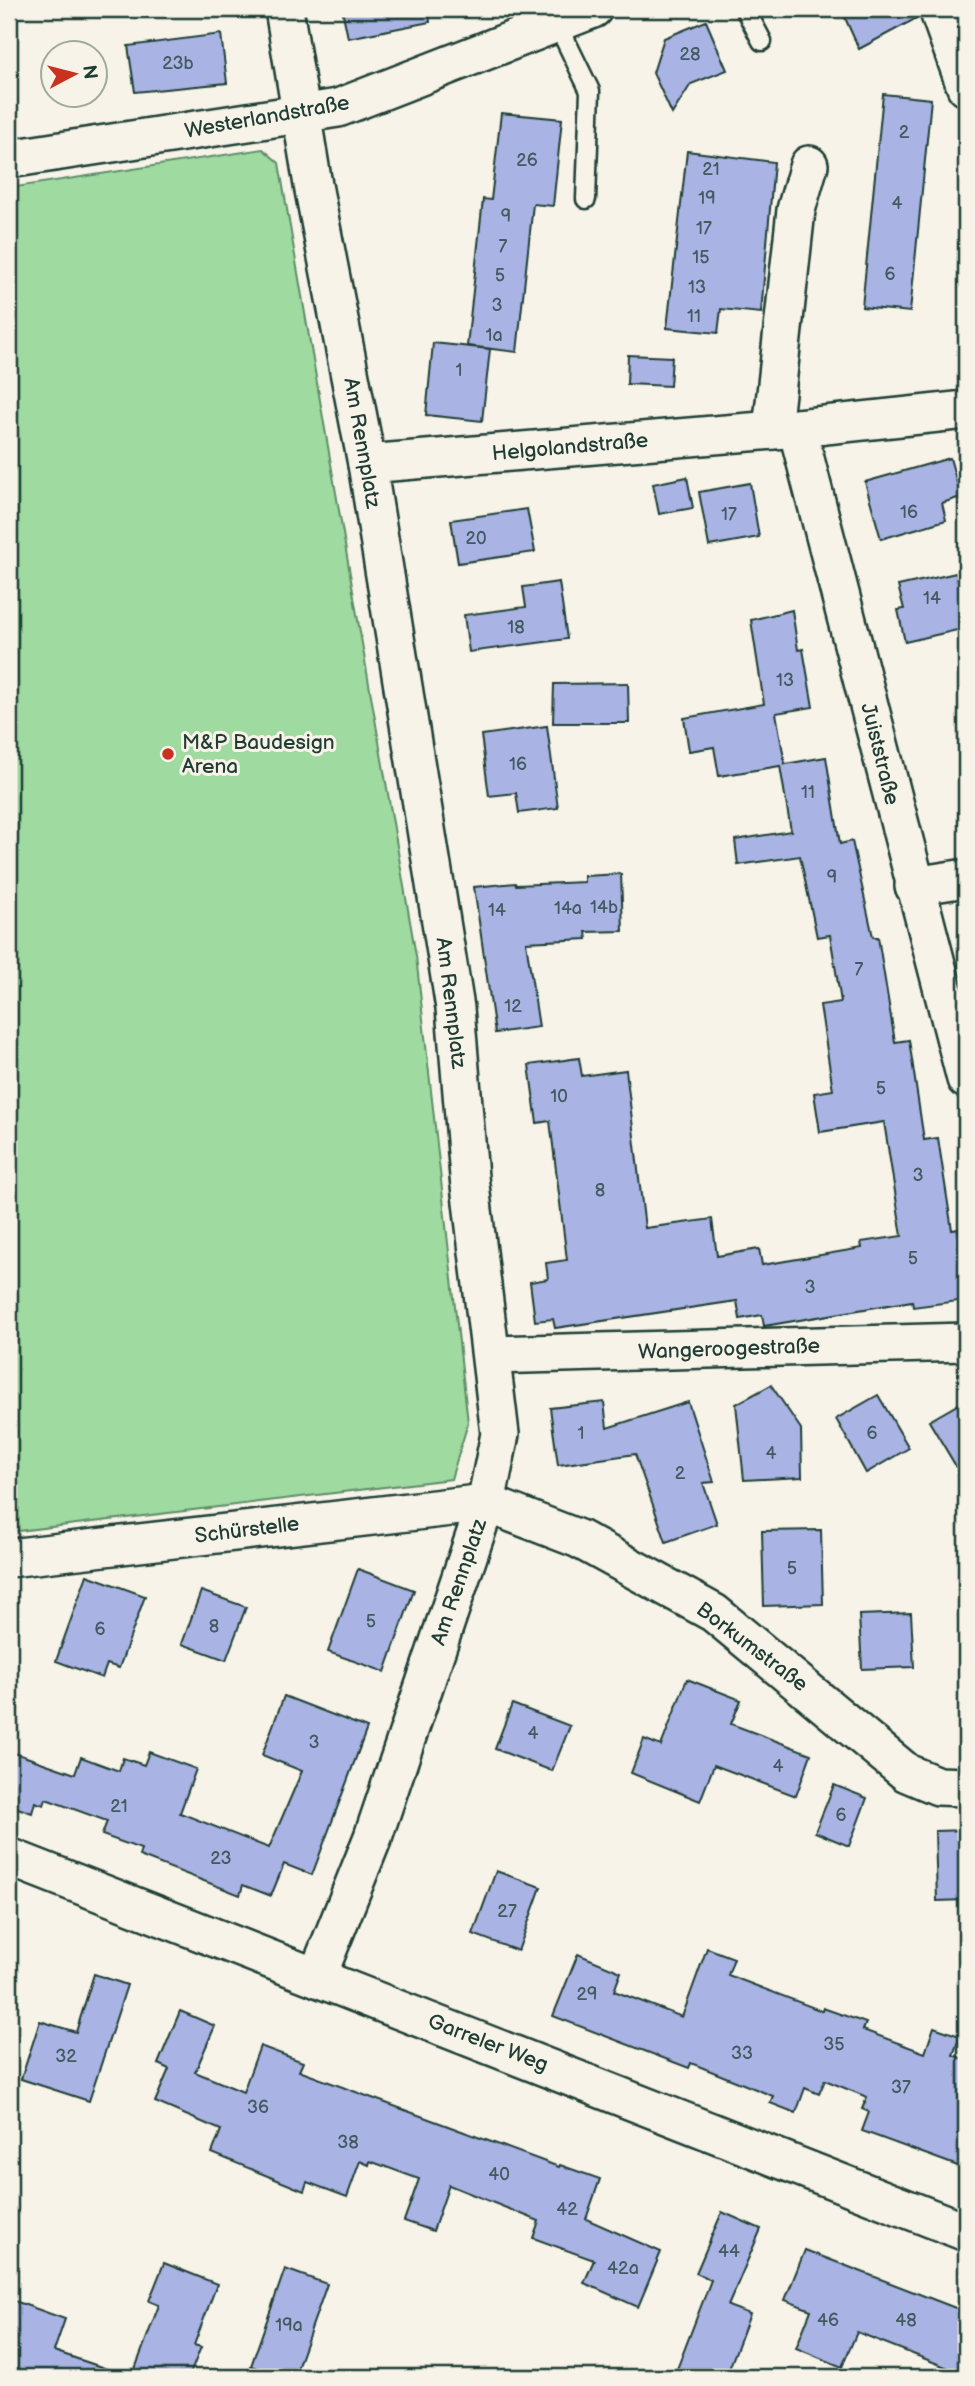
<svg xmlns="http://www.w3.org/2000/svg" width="975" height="2386" font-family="'Balsamiq Sans',sans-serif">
<rect width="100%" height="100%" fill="#f7f3e8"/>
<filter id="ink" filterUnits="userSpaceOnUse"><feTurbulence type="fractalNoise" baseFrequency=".0143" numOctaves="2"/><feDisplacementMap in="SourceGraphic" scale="14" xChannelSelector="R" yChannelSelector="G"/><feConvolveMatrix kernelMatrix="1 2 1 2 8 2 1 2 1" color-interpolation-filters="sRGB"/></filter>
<g filter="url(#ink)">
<!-- green -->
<polygon fill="#9fdaa0" stroke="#5f8c6a" stroke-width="2" points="263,149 279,163 416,956 468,1423 451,1479 9,1532 9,188"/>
<!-- building -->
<g fill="#a9b3e4" stroke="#1f3d34" stroke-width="2">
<polygon points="342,9 429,9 430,22 348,38"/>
<polygon points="841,9 918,9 919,17 859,49"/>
<polygon points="706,21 727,70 691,84 672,114 653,73 664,38"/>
<polygon points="221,34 227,83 135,92 128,46"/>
<polygon points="883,94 931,99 910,312 862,307"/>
<polygon points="501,113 562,119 553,206 533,204 517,352 467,346 483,199 491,200"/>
<polygon points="687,151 774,162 761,313 721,309 718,333 667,328"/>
<polygon points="433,343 490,349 482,421 426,415"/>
<polygon points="628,355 672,357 670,386 627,384"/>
<polygon points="950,458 961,497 942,503 946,520 881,539 865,482"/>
<polygon points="687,477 693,508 659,514 653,484"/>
<polygon points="750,483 759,537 709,546 699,492"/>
<polygon points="527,509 535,552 458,563 451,520"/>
<polygon points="956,573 966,628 905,642 898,610 904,609 898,586"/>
<polygon points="559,582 567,639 469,652 464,615 526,607 523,587"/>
<polygon points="792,610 798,650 803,649 813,707 776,713 785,764 826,757 840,844 852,841 873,937 878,937 895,1042 909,1040 924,1140 938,1138 952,1230 959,1229 966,1300 913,1307 912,1301 764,1326 762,1315 740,1319 737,1301 555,1328 553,1319 535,1321 530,1282 548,1279 546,1263 567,1260 550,1121 537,1123 529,1065 579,1058 582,1076 626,1070 645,1228 712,1219 717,1256 759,1249 762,1265 862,1248 861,1242 902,1236 884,1122 820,1132 814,1093 833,1090 820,1005 841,1002 830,935 817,937 800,856 738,865 735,840 791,831 780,766 719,776 714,747 689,751 684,718 764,704 751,620"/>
<polygon points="628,683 629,723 553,723 554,684"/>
<polygon points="547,726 558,808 519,813 516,793 489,796 481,735"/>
<polygon points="621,874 623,931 586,932 587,939 526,942 539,1027 495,1033 474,887 515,883 516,885 584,882 584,876"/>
<polygon points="771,1385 801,1429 802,1477 744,1480 736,1404"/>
<polygon points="878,1395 909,1448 866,1473 836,1419"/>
<polygon points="966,1400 966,1483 929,1421"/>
<polygon points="604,1402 607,1428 688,1402 714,1482 703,1483 717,1524 666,1542 635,1454 558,1465 550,1408"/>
<polygon points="821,1530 823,1604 764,1606 762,1531"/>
<polygon points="358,1569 414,1590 385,1672 328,1652"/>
<polygon points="87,1575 145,1596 119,1668 107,1664 102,1678 56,1661"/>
<polygon points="201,1591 246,1607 226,1660 182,1644"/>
<polygon points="911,1613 914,1667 862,1669 859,1615"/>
<polygon points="687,1679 741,1700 731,1724 811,1754 796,1796 714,1765 700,1801 631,1773 644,1739 661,1746"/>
<polygon points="284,1696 367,1728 312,1875 284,1864 271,1896 243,1885 240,1895 139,1856 141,1849 102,1835 107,1821 46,1799 44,1805 35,1802 32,1813 9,1805 9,1751 75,1774 81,1757 119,1771 123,1758 144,1765 149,1752 196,1769 180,1813 269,1848 302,1771 262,1755"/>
<polygon points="512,1704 570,1726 552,1771 495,1749"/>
<polygon points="834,1785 867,1798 849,1846 815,1832"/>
<polygon points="966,1830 966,1900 937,1901 935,1831"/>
<polygon points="496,1871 541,1887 518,1951 473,1934"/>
<polygon points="707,1948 734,1958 728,1975 822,2011 823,2008 866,2023 863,2030 925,2053 934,2027 960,2036 953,2055 966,2060 966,2169 862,2131 869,2112 862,2109 867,2097 825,2080 819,2094 805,2088 796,2113 770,2103 773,2096 691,2063 689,2068 553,2016 578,1954 621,1972 614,1991 682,2017"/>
<polygon points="94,1974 127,1985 89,2101 21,2079 40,2021 76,2032"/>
<polygon points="180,2011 215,2026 195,2072 243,2092 260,2046 303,2062 299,2071 559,2167 560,2165 600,2179 586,2219 661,2252 638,2307 584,2283 594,2260 533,2238 539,2221 449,2185 433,2231 404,2221 419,2179 370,2161 369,2165 360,2161 347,2197 307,2182 304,2191 212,2153 221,2130 155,2102 169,2069 158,2064"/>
<polygon points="722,2212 761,2229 728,2306 750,2314 726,2377 674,2377 711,2280 696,2273"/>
<polygon points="805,2250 966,2312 966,2375 857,2332 842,2367 796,2348 811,2310 785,2300"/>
<polygon points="164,2263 217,2284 194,2345 201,2347 189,2377 132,2377 159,2305 149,2301"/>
<polygon points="285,2269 327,2284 294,2377 283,2377 251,2366"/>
<polygon points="9,2299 65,2319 54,2351 119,2373 118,2377 9,2377"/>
</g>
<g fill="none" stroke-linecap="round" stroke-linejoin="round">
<defs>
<g id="lane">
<polyline points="745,9 762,41"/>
<polyline points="557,23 590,91 586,199"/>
</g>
<g id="street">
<polyline points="284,9 313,185 367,464 455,1008 469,1177 500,1434 486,1503 373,1837 317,1977"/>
<polyline points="938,9 966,87"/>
<polyline points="9,159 338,108 593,9"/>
<polyline points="797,428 966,1079"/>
<polyline points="772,430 796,210 809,165"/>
<polyline points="367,464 797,428 966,410"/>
<polyline points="914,886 966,878"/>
<polyline points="492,1355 966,1342"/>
<polyline points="9,1558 486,1503 579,1539 714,1613 907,1773 938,1786 966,1787"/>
<polyline points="9,1857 966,2232"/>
</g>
</defs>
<!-- lane casing -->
<use href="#lane" stroke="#1f3d34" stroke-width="23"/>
<!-- street casing -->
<use href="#street" stroke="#1f3d34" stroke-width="42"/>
<!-- lane -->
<use href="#lane" stroke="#f7f3e8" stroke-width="18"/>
<!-- street -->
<use href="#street" stroke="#f7f3e8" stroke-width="37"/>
</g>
</g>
<!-- markers -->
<circle fill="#c8321e" stroke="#f7f3e8" stroke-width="2.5" cx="168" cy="754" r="7"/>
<g text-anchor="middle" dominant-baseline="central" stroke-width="6" stroke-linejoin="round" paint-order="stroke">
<!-- number labels -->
<g font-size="18" fill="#425a60">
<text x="690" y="54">28</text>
<text x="178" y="63">23b</text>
<text x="904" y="132">2</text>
<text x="527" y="160">26</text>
<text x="711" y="169">21</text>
<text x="707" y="198">19</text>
<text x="897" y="203">4</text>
<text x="506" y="216">9</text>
<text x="704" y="228">17</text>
<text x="503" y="246">7</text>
<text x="701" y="257">15</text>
<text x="890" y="274">6</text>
<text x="500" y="275">5</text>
<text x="697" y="287">13</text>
<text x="497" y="305">3</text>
<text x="694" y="316">11</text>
<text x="494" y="335">1a</text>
<text x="459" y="370">1</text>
<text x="909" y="512">16</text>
<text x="729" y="514">17</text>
<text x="476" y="538">20</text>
<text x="932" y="598">14</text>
<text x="516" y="627">18</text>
<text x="785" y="680">13</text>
<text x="518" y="764">16</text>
<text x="808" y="792">11</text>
<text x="832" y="877">9</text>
<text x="604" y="907">14b</text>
<text x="568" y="908">14a</text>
<text x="497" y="910">14</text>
<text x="859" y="969">7</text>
<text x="513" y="1006">12</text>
<text x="881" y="1088">5</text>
<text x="559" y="1096">10</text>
<text x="918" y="1175">3</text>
<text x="600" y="1190">8</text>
<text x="913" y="1258">5</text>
<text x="810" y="1287">3</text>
<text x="581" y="1433">1</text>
<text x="872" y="1433">6</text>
<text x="771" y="1453">4</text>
<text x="680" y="1473">2</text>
<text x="792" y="1568">5</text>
<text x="371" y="1621">5</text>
<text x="214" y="1626">8</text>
<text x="100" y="1629">6</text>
<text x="533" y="1733">4</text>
<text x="314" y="1742">3</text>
<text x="778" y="1766">4</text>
<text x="119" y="1806">21</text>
<text x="841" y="1815">6</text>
<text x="221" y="1858">23</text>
<text x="507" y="1911">27</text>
<text x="587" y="1994">29</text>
<text x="834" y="2044">35</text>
<text x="742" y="2053">33</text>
<text x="66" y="2056">32</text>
<text x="901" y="2087">37</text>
<text x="258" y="2107">36</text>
<text x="348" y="2142">38</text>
<text x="499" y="2174">40</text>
<text x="567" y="2209">42</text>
<text x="729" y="2251">44</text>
<text x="623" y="2268">42a</text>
<text x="828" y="2320">46</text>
<text x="906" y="2320">48</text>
<text x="289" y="2325">19a</text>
</g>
<!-- street labels -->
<g font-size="21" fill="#1f3d34" stroke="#f7f3e8">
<text transform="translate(267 117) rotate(-10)">Westerlandstraße</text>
<text transform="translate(362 443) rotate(80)">Am Rennplatz</text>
<text transform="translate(570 447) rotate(-5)">Helgolandstraße</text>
<text transform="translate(880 754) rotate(76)">Juiststraße</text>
<text transform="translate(451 1003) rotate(83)">Am Rennplatz</text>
<text transform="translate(729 1349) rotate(-2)">Wangeroogestraße</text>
<text transform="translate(247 1530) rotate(-7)">Schürstelle</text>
<text transform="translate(459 1582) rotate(-71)">Am Rennplatz</text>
<text transform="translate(752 1647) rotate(37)">Borkumstraße</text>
<text transform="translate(488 2043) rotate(21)">Garreler Weg</text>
</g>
<!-- poi labels -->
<g font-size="21" fill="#1f3d34" stroke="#f7f3e8" text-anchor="start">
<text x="182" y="742">M&amp;P Baudesign<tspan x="182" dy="24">Arena</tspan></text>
</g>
</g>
<!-- margin -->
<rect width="975" height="2386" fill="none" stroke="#f7f3e8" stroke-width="35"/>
<rect x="18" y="18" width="940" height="2351" fill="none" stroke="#1f3d34" stroke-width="2.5" filter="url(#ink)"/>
<!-- north arrow -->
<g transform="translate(74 74) rotate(83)"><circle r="33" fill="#f7f3e8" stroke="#a1aaa0" stroke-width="2"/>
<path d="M0-5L12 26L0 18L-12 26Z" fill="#c8321e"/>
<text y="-10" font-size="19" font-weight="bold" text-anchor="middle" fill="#1f3d34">N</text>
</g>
</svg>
